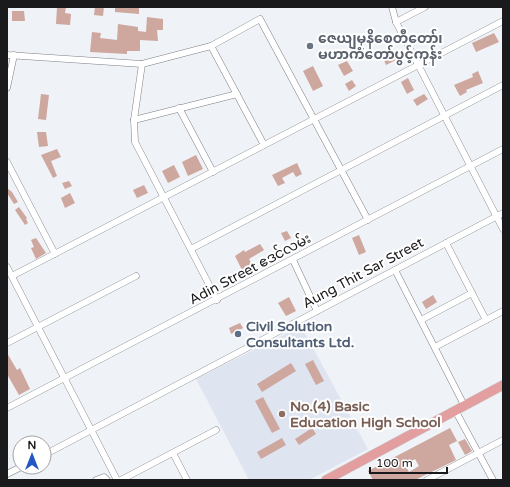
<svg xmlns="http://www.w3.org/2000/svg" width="510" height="487" font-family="'Varela Round','Noto Sans Myanmar',sans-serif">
<rect width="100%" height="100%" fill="#eff2f7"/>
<!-- built -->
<polygon fill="#dfe4f1" points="301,326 368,449 309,480 249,480 196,379"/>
<!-- building -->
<g fill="#cea79e" fill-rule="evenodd">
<polygon points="57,7 66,7 65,13 71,14 70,25 56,24"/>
<polygon points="95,7 104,7 103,16 94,15"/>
<polygon points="115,7 139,7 139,14 115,12"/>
<polygon points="12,11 24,11 25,21 12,21"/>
<polygon points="147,17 163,19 163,30 157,30 158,41 140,40 140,51 127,51 127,54 90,52 92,32 101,33 100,38 117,40 118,24 138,27 138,31 146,32"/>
<polygon points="494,33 499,42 476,52 472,43"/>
<polygon points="392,52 396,60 386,65 382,56"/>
<polygon points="347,61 353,71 344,76 338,65"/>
<polygon points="313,66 323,86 313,91 303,71"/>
<polygon points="478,71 483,83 466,90 467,92 460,96 454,85 473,77 472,74"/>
<polygon points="408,78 414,90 407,94 401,82"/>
<polygon points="352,80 356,86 349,91 345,84"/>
<polygon points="41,94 49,95 46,120 38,119"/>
<polygon points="424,94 428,99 417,106 413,100"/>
<polygon points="37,132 46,132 48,146 39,147"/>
<polygon points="57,149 61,157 51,161 57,176 53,178 41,155"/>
<polygon points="196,155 203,169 188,176 182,162"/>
<polygon points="297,163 302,174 296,177 293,172 282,178 285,183 278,186 272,175"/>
<polygon points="174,165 180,177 168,183 162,171"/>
<polygon points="69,181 72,186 65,189 62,183"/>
<polygon points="144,185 148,193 137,198 133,190"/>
<polygon points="7,188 12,192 18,202 14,204 7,193"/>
<polygon points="70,193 75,203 65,208 61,198"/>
<polygon points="19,207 27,218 26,219 28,223 25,225 15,210"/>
<polygon points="287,231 291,238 285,241 281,233"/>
<polygon points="359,235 366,252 359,255 352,238"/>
<polygon points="36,238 46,253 36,259 31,248 34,247 31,240"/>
<polygon points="260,244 264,250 249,259 252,264 242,270 235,256 244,250 245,252"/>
<polygon points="433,295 437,302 426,309 422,302"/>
<polygon points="289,297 296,311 286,316 278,303"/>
<polygon points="240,323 243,328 231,334 229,328"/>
<polygon points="7,353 17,370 20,368 30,389 19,395 7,374"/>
<polygon points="313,360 324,381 316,385 305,364"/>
<polygon points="291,363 296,371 262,392 257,384"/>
<polygon points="263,397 280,429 272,433 255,401"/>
<polygon points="312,428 316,434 299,445 295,439"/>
<path d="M450 428 457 441 449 445 456 460 415 480H373L368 471ZM415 459 419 466 409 472 405 465Z"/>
<polygon points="282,438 286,445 261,459 257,452"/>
<polygon points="465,439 472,451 465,455 458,442"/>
</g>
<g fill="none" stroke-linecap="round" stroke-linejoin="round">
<defs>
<g id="street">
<polyline points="392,7 396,22 503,229"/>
<polyline points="396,22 425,7"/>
<polyline points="211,46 264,145"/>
<polyline points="7,55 142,64 211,46 260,19 368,220"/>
<polyline points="142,64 134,120 135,142 217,300"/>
<polyline points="7,88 14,55"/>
<polyline points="179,108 213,172"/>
<polyline points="134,120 237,94"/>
<polyline points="7,162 55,254"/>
<polyline points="446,243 486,320"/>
<polyline points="191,249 503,85"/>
<polyline points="293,260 317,311"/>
<polyline points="7,267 117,480"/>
<polyline points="395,270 464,405"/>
<polyline points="12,276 503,21"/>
<polyline points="421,320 472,293"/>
<polyline points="7,343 136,276"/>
<polyline points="435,347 503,311"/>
<polyline points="7,408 503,149"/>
<polyline points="455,410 493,480"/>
<polyline points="173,453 187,480"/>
<polyline points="44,455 503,213"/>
<polyline points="7,474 21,467"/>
<polyline points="96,480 104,477 107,480"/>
<polyline points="121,480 216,430"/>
<polyline points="427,480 503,440"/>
</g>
<polyline id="primary" points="326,480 503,385"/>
</defs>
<!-- street casing -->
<use href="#street" stroke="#7e8085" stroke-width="7"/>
<!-- primary casing -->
<use href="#primary" stroke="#cdcdcd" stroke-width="10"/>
<!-- street -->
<use href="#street" stroke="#fff" stroke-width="6"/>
<!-- primary -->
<use href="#primary" stroke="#e39ea0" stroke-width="9"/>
</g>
<!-- markers -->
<circle fill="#6b7280" stroke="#fff" stroke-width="1.5" cx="310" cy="46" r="4"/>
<circle fill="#5c6f8a" stroke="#fff" stroke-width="1.5" cx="238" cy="334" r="4"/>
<circle fill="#8d6e63" stroke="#fff" stroke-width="1.5" cx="282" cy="414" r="4"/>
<g text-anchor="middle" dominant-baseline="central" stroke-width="4" stroke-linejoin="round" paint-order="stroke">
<!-- worship labels -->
<g font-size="14" font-weight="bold" fill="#5b616d" stroke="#fff" text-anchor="start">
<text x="318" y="38">ဇေယျမုနိစေတီတော်၊<tspan x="318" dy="16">မဟာကံတော်ပွင့်ကုန်း</tspan></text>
</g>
<!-- street labels -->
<g font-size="14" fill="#1a1a1c" stroke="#fff">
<text transform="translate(250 269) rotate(-28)">Adin Street ဧဒင်လမ်း</text>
<text transform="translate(363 273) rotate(-28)">Aung Thit Sar Street</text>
</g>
<!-- service labels -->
<g font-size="14" font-weight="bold" fill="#4e5e75" stroke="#fff" text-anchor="start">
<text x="246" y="326">Civil Solution<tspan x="246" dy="16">Consultants Ltd.</tspan></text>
</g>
<!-- education labels -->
<g font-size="14" font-weight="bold" fill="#785e54" stroke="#fff" text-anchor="start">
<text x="290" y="406">No.(4) Basic<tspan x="290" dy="16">Education High School</tspan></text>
</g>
</g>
<!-- border -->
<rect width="510" height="487" fill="none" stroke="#1a1a1c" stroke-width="16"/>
<!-- north arrow -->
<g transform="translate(32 455)"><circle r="19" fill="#ffffff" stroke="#a3a3a4"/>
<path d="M0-3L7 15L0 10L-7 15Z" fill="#2357c5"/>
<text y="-6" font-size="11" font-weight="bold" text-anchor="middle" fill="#1a1a1c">N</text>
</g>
<!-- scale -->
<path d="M370 467v6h77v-6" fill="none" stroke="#1a1a1c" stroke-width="2"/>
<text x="376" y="467" font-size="12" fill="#1a1a1c" stroke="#ffffff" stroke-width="3" paint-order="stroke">100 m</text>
</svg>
